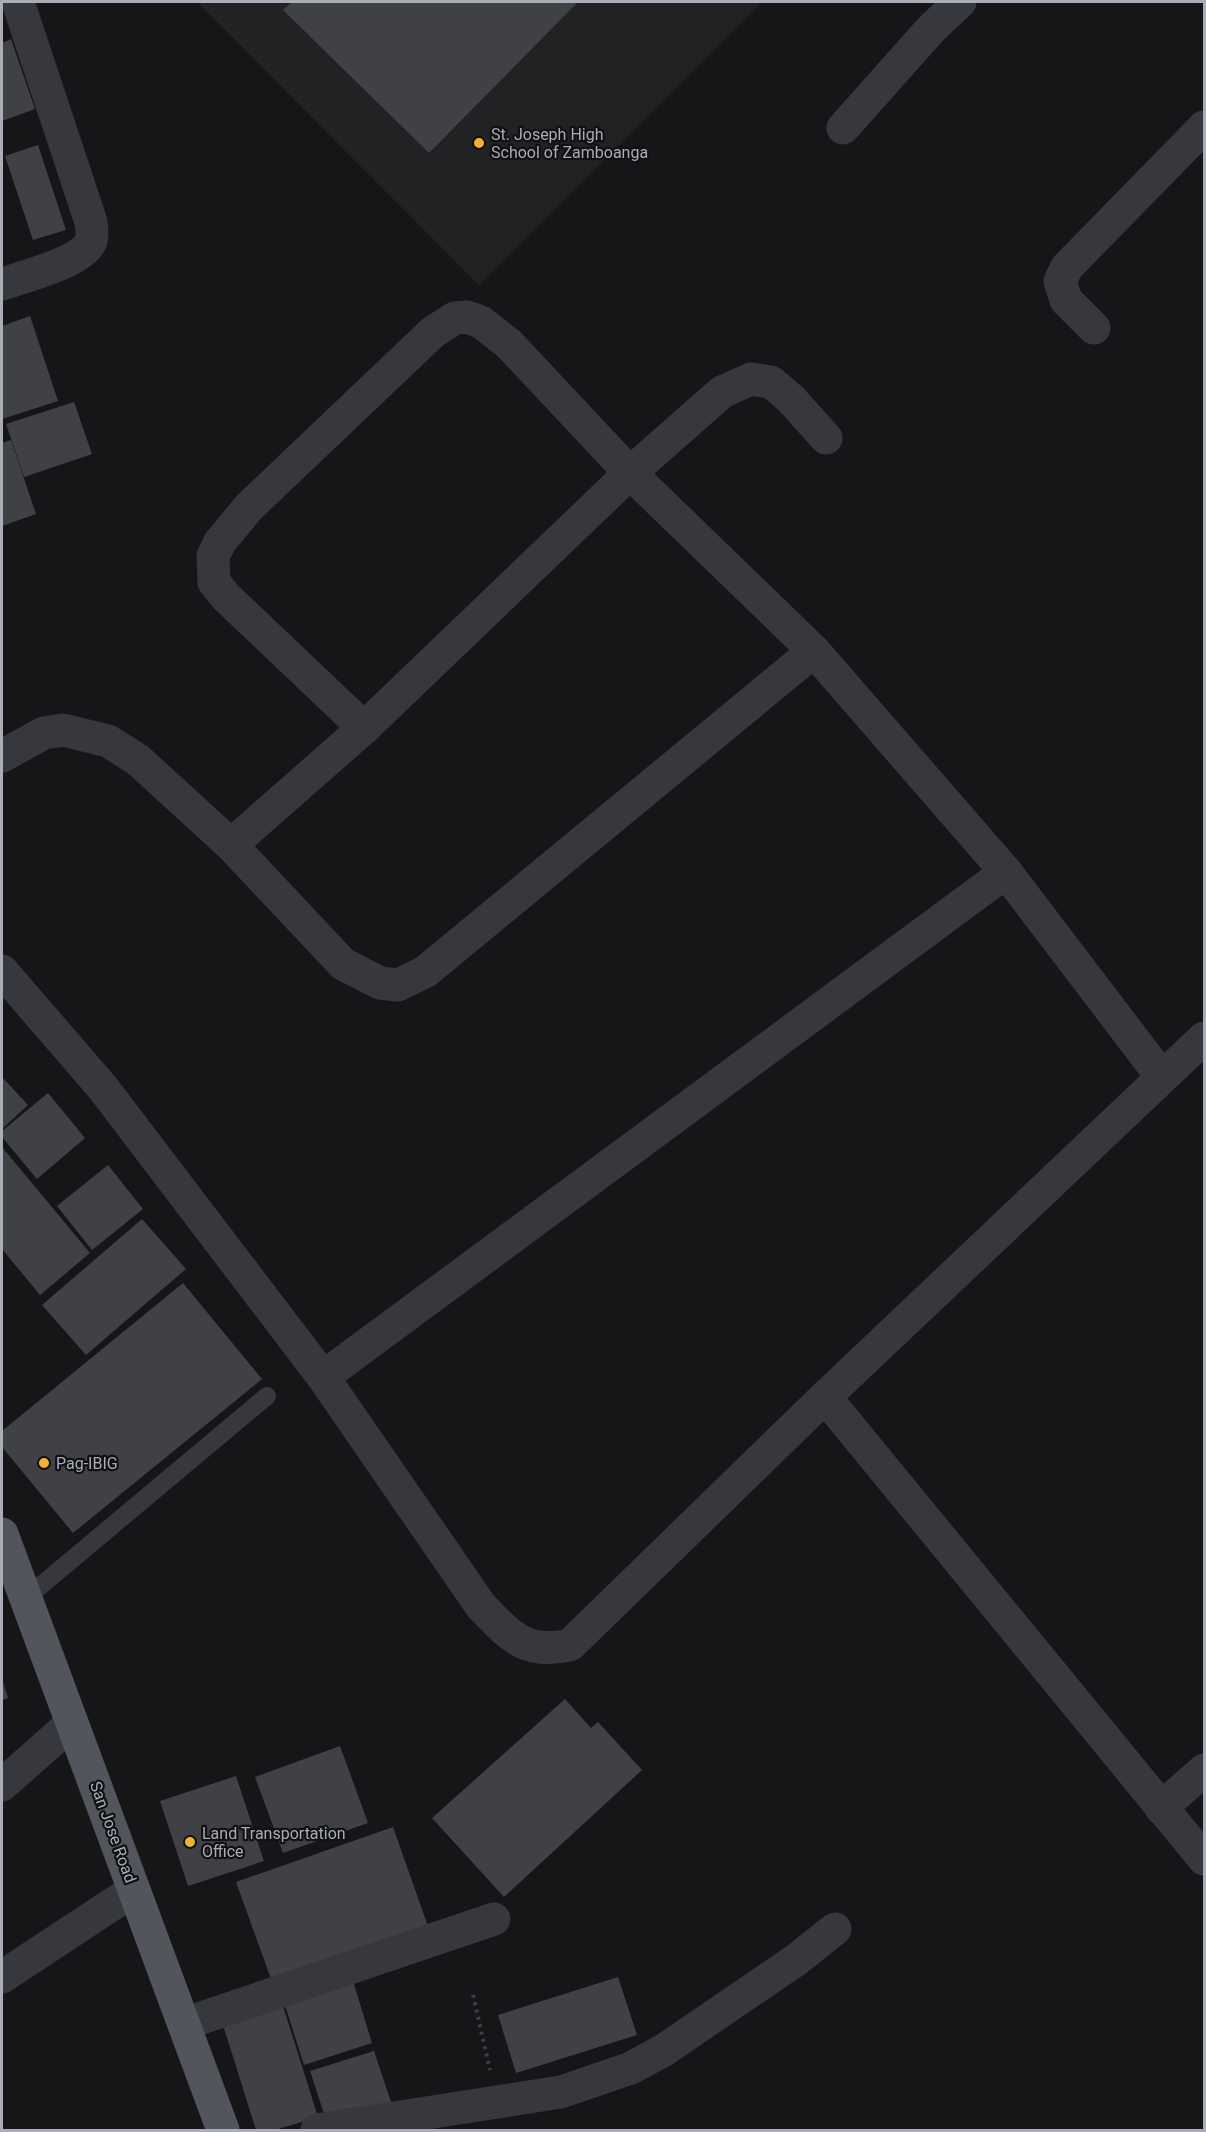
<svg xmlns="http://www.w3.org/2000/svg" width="1206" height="2132" font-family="Roboto,sans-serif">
<rect width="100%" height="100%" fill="#161618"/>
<!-- built -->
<polygon fill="#222225" points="197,2 762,2 479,285"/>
<!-- building -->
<g fill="#404145">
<polygon points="292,2 578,2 429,153 283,10"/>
<polygon points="11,39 35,109 2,121 2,43"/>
<polygon points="38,145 66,230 33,240 5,156"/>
<polygon points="30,316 58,401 2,419 2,326"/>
<polygon points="74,402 92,454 24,477 6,424"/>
<polygon points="11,440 36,514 2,526 2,443"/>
<polygon points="2,1077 28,1105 2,1129"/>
<polygon points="48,1093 85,1138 37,1179 2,1137 2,1131"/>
<polygon points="2,1147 90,1253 40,1295 2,1249"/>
<polygon points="108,1165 143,1209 92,1250 57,1206"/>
<polygon points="142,1219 186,1269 86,1355 42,1305"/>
<polygon points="183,1283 262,1379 73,1533 2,1447 2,1431"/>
<polygon points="2,1679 8,1698 2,1700"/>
<polygon points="565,1699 591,1728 598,1722 642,1770 504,1897 432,1818"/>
<polygon points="340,1746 368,1823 283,1853 255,1777"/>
<polygon points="236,1776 264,1861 188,1886 160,1801"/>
<polygon points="393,1827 431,1935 275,1990 236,1882"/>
<polygon points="618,1977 637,2035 516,2073 498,2015"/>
<polygon points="353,1981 372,2043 304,2065 284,2002"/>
<polygon points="283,2006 318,2117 275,2130 256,2130 223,2025"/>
<polygon points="374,2051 392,2105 328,2126 310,2071"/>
</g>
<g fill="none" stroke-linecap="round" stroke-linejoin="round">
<!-- path -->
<polyline stroke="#3d3f44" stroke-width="4" stroke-dasharray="3 4.5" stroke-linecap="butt" points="473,1995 490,2070"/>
<!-- service -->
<polyline stroke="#37383d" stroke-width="18" points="26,1598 267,1396"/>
<!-- minor -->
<g stroke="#37383d" stroke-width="33">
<polyline points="843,128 932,28 960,2"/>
<path d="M2 284C22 277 83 262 91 241 93 235 92 229 91 222L18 2"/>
<polyline points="1094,328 1066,300 1060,281 1067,267 1204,127"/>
<polyline points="364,728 226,597 214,582 213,556 220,542 249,507 433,332 455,318 467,317 481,322 509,344 630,473 814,651 1006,872 1162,1077"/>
<polyline points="2,756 44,733 63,730 108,741 138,760 231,845 343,964 380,983 398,985 425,972 814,651"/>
<polyline points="231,845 364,728 630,473 722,392 751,379 771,382 791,399 826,438"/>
<path d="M2 971 103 1088 323 1377 481 1606C510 1636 525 1655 570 1645L825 1397 1204 1038"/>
<polyline points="323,1377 1006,872"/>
<polyline points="825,1397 1204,1859"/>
<polyline points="2,1785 72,1723"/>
<polyline points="1161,1808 1204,1770"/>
<polyline points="2,1977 134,1890"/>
<polyline points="184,2024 494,1919"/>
<polyline points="317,2130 561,2092 631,2068 664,2050 796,1960 835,1929"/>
</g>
<!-- primary -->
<polyline stroke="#53555c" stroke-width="33" points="2,1534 223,2130"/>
</g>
<!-- markers -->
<g fill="#f2b134" stroke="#111113" stroke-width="2">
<circle cx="479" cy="143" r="6"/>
<circle cx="44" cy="1463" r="6"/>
<circle cx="190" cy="1842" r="6"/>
</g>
<g text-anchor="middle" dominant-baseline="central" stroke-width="4.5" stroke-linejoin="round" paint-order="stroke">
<!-- poi labels -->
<g font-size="16" fill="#a8adb8" stroke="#111113" text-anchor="start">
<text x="491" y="134">St. Joseph High<tspan x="491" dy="18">School of Zamboanga</tspan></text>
<text x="56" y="1463">Pag-IBIG</text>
<text x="202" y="1833">Land Transportation<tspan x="202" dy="18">Office</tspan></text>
</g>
<!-- street labels -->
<g font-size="16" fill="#a8adb8" stroke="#111113">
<text transform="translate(113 1832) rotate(70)">San Jose Road</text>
</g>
</g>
<!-- border -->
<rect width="1206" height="2132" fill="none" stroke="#a8adb8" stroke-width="6"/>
</svg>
